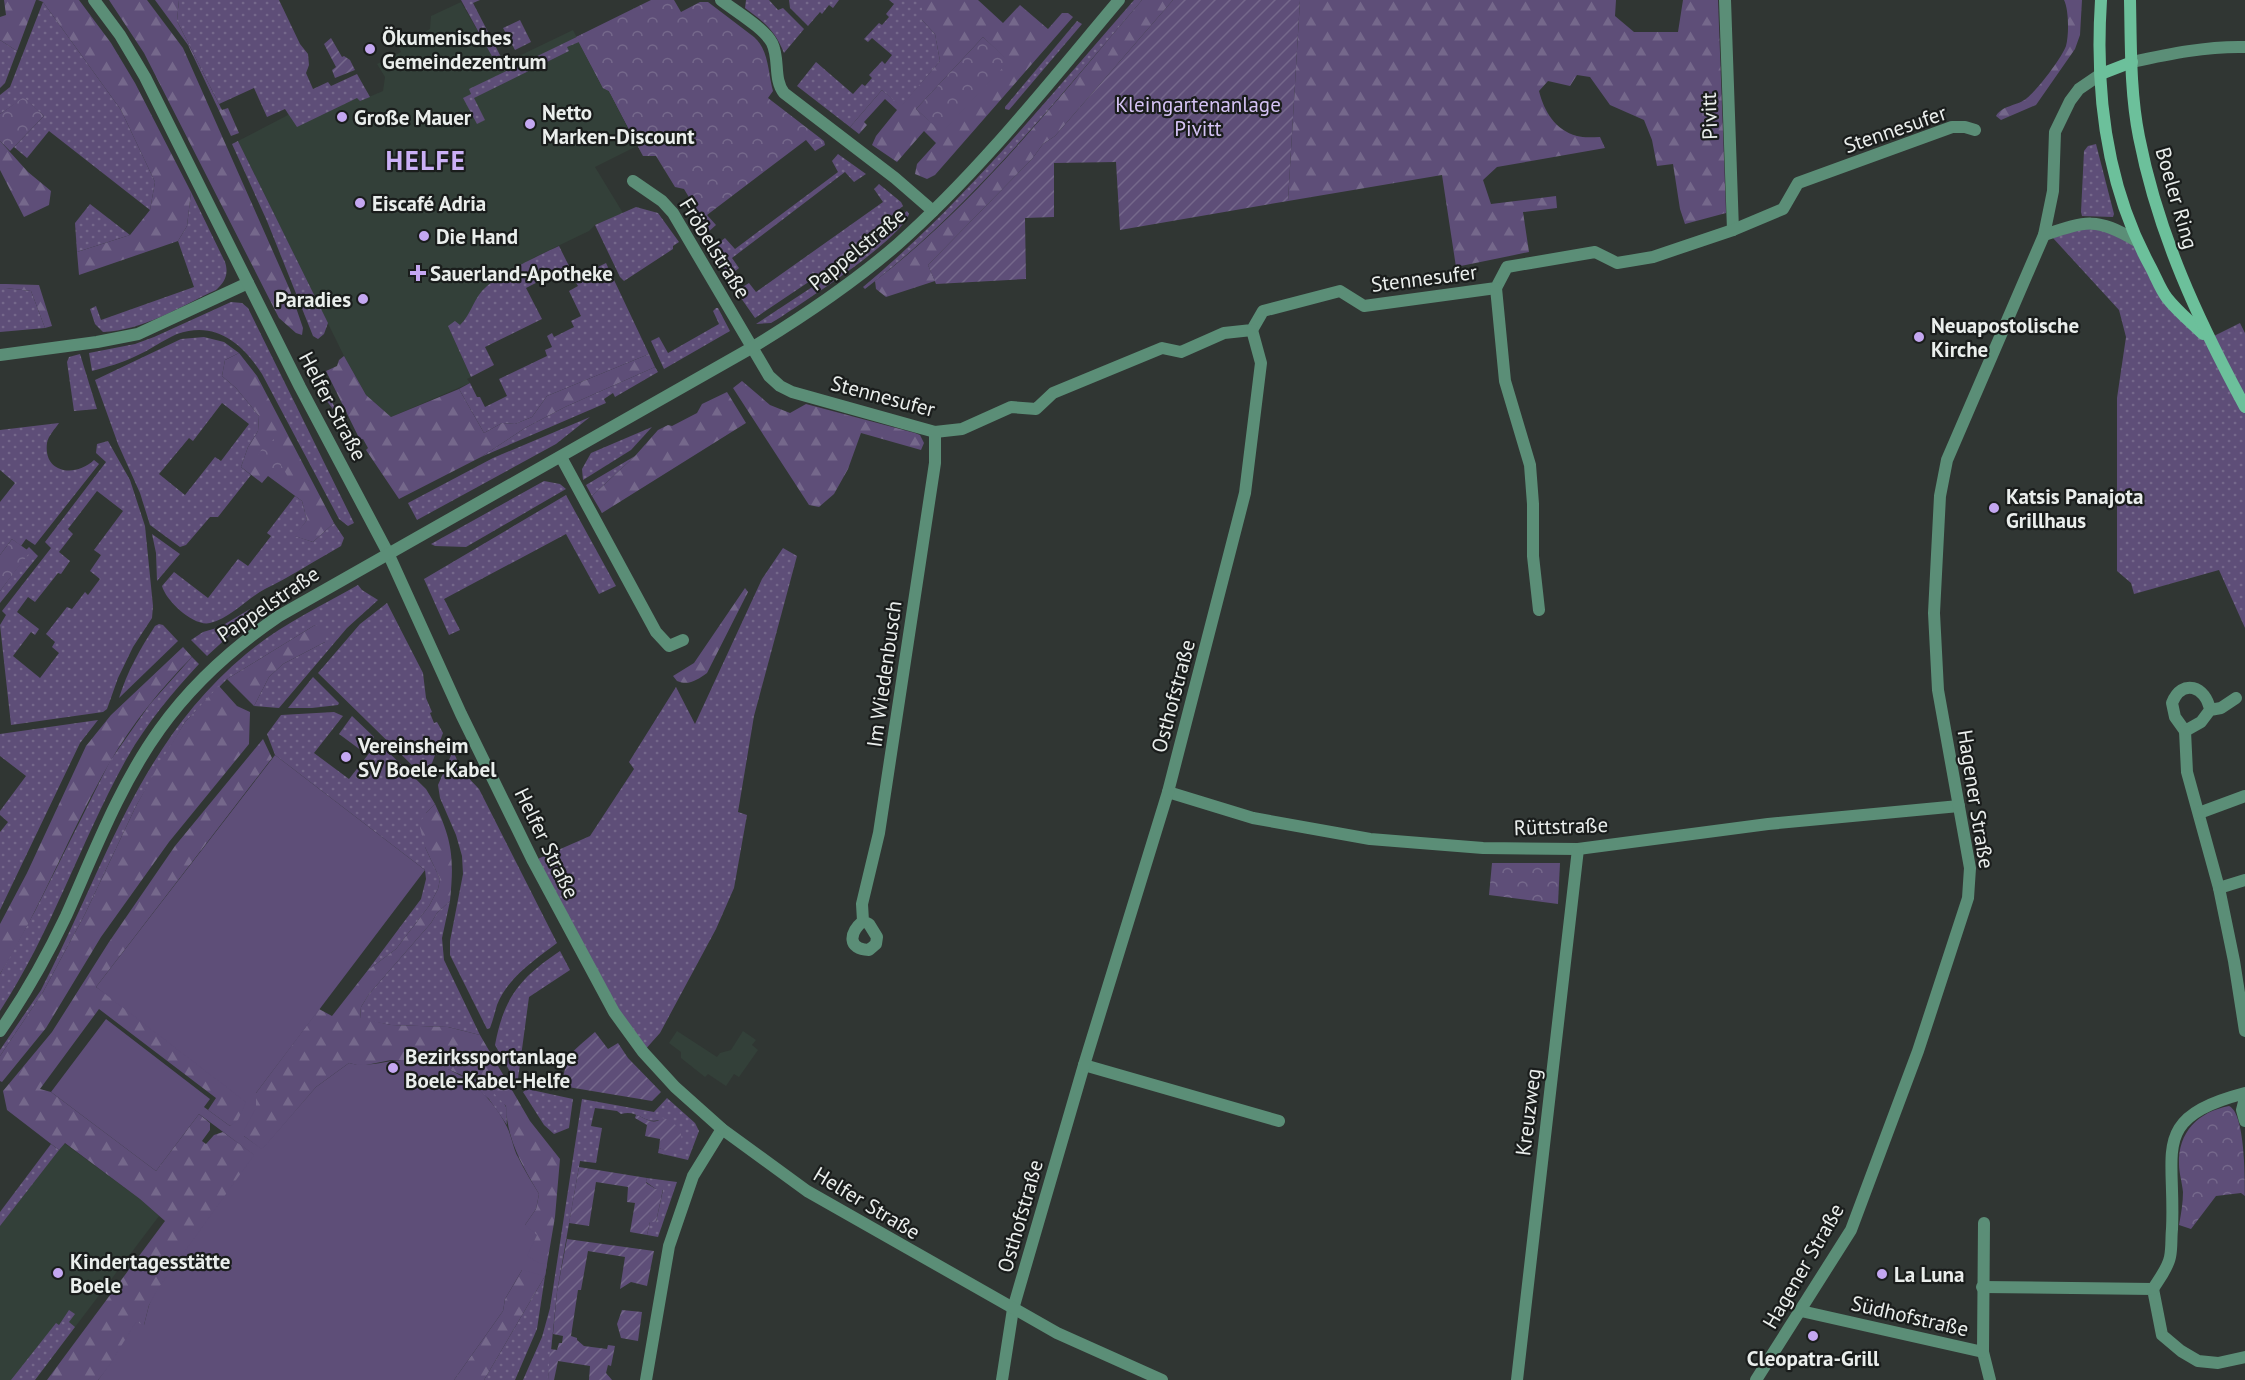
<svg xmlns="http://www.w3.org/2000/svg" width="2245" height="1380" font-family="'PT Sans',sans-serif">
<defs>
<pattern id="grass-dots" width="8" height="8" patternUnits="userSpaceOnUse" patternTransform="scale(1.5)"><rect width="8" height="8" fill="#5e4e78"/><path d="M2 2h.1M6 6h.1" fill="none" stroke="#75688b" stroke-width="1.8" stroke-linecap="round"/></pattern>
<pattern id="forest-firs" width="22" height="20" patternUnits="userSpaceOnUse" patternTransform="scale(1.5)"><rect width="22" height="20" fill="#5e4e78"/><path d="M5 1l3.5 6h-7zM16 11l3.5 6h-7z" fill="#75688b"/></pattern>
<pattern id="park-crowns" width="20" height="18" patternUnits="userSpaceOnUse" patternTransform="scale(1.5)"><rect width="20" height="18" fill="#5e4e78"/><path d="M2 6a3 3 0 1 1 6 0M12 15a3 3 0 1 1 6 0" fill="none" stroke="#75688b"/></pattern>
<pattern id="garden-furrows" width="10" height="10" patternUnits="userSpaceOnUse" patternTransform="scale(1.5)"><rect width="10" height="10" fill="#5e4e78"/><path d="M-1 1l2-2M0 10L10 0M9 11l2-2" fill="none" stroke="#75688b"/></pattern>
</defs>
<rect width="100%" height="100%" fill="#303633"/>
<!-- built -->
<g fill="#334039">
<polygon points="461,2 498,66 573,30 603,88 609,91 637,146 595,167 623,213 595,225 589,231 535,257 486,287 465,320 460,326 448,326 471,377 467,379 470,383 391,417 366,395 344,356 238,141 288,115 287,112 338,88 364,99 383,91 385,77 377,64 401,52 398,46 430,29 431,16"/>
<polygon points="677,1031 717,1057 720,1053 731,1050 743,1031 756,1040 752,1045 758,1050 739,1077 734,1074 726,1086 708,1074 705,1077 681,1058 681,1052 669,1043"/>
<polygon points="64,1143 140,1199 159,1216 35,1380 0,1380 0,1226"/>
</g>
<!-- grass -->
<g fill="url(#grass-dots)" fill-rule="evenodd">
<polygon points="179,0 279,0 300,44 308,54 309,65 306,73 313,89 328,82 331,86 357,74 370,97 360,101 357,98 297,127 285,109 267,117 254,88 219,104 177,21"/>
<polygon points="461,0 480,0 473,3 501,57 494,60"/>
<path d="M746 0H769L778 10 783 8 804 29 784 53C775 30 764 22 745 8Z"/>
<polygon points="789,0 839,0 833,8 829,5 822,14 820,12 808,26 790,8"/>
<polygon points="889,0 922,0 922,20 935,34 940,61 901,107 882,90 850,127 797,86 816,62 853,94 862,84 865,86 872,78 869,75 882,61 885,64 892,55 872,38 868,42 864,39 879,23 882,25 889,17 886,14 894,4"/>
<path d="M1134 0H1142C1055 102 971 207 865 289L863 287C965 202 1047 99 1134 0Z"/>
<polygon points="43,2 121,110 155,182 150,210 49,131 27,158 14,147 44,116 24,98 0,114 0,95 10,87"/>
<polygon points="520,20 531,42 515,50 503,28"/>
<polygon points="1077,21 1082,24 1009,110 1005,109 1005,107"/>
<polygon points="585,33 643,156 609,91 603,88 579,42 567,47 569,51 474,98 485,120 477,124 463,98 471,94 469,89"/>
<polygon points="0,40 17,51 5,83 0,88"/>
<polygon points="238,141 328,323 324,334 318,339 313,336 267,221 232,144"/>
<polygon points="2096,144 2114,214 2113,217 2082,216 2081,212 2084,151 2088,146"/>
<polygon points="838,154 866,174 854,182 845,172 732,258 739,268 728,277 712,248 725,238 735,249 838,172 832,161"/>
<polygon points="879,184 901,202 903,206 828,269 755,318 736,291 749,283 756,292 883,202 874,189"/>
<path d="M191 192 225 262C229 274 225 282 216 290 181 306 142 331 103 332L95 324 90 309 96 306 101 320 194 287 178 241 187 226Z"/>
<polygon points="90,204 130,235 77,252 75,223"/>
<polygon points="636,207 658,213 679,242 673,246 673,249 624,281 620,277 595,225"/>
<path d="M907 211 909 214C900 240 808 299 781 317L771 323 756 324 832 274Z"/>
<polygon points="2095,223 2135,240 2167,299 2208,339 2240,323 2245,333 2245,628 2219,570 2134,594 2131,583 2117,571 2117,398 2126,337 2119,310 2053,238"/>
<path d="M559 246 569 266 526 288 542 319 485 347 494 365 471 377 448 326 455 321 460 325C471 315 474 297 486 287 502 273 539 255 559 246Z"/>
<polygon points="606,263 649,354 547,396 532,417 515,424 502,423 484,433 459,389 470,383 477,397 480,397 485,407 507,396 499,379 547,356 545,350 552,347 547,336 552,333 554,337 574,327 571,321 581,316 569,291 578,286 574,279"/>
<polygon points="0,284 6,284 6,288 31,291 45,328 0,332"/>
<path d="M231 302 242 303 248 308 354 523 348 526 339 519 262 374C243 344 216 320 177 334 163 340 150 350 136 356 122 363 107 367 92 371L89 353 135 344 154 337Z"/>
<polygon points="716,308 718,308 730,331 664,369 651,341 659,337 668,353 719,324 713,311"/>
<path d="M204 337 224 342 239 353 225 360 222 376 236 388 259 416 258 431 248 447 241 467 251 475 218 517H210L186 545 180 547 150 525 140 493 118 444 95 380 181 339ZM222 403 249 424 221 461 215 457 185 495 159 474 189 438 193 441Z"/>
<polygon points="80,354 97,409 74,411 67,362 69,357"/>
<polygon points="311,359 337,412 336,413 306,374 306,369"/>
<polygon points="655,367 658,372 615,397 613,393 604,399 606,403 481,457 525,428 565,407"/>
<polygon points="590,417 556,444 417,520 408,503 493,458"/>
<path d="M59 423C55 429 48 436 47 443 43 473 75 478 94 460L99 464 35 545 26 539 21 546 12 539 0 555V502L15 483 0 470V430Z"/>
<polygon points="652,427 631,450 583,480 582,469 591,453"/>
<path d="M108 441 130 480 145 526 153 606 152 618 133 647 118 678 107 709 103 712 11 725 0 625 6 615 2 611 51 548 45 542 106 462 96 453 97 444ZM97 491 123 511 94 550 101 555 90 571 100 579 88 595 85 592 72 609 67 607 46 634 55 642 52 647 59 653 40 678 13 656 31 632 35 635 39 629 17 612 28 597 35 602 58 573 61 574 70 561 59 552 73 534 68 529Z"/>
<polygon points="635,456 592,496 586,485"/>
<polygon points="544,481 560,484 566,489 466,547 435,546 431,544"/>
<polygon points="566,495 616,586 599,594 566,534 444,599 460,630 449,635 424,579"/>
<path d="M295 496 302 501 307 520 295 536 313 542 334 523 344 538 341 546C316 560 290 577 265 589 246 599 231 618 210 623 194 627 166 601 162 586L174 572 208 598 238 559 248 566 271 536 267 533Z"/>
<polygon points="152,534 180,554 157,581 156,553"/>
<polygon points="29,547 38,556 0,603 0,591 29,552 26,550"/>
<polygon points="783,548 797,556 754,716 738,812 747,815 734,888 716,929 660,1033 643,1052 533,861 590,836 634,769 629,762 676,687 695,724 762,579"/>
<path d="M358 585 362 590 378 600 347 628 279 708 254 706 269 677 283 664 325 642 315 625 227 679 185 722 136 806 85 914 43 992 0 1056V1050L41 990 52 968C109 854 144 739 246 654 279 626 321 606 358 585Z"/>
<polygon points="387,603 423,673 426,698 432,712 430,713 434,723 437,722 443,733 432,763 425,772 417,770 318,673 360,624"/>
<polygon points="250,609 231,634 207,656 191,640 203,632 220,627"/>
<path d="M159 624 163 625 178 641 119 698C127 672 140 649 155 626Z"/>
<path d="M192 657 199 664C172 693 147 723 127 758 81 840 52 932 0 1011V974L35 911 110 761 150 704Z"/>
<polygon points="313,677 339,703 338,705 312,708 288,708"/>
<polygon points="334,712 343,716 314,753 349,779 378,742 426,789 435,804 426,813 425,847 440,879 438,889 429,906 396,949 368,970 421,899 426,879 425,870 275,755 267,734 281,715"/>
<polygon points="352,716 374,737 362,751 339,734"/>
<polygon points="98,720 80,743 0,910 0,832 8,822 0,815 0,811 26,776 0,756 0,734"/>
<path d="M453 751 462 771 479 789 557 943C535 960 508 977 497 1005 495 1012 493 1020 490 1028L487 1029 450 955V941L463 874 462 856 456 835 440 798 438 785Z"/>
<polygon points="450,901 442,938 444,960 480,1035 448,1027 391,1025 360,1019 361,1007 369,994 431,923 437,913"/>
<path d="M560 951 570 970 529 997 518 1079H514L495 1045C504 997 520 978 560 951Z"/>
<path d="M460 1075C475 1081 499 1088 505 1105 508 1111 506 1119 507 1125L489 1099Z"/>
<polygon points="527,1089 573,1099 569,1128 554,1134 544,1125 523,1092"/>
<path d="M667 1098 695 1123 699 1131 688 1160 658 1153 659 1148 668 1151 659 1120C643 1124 638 1109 621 1114L617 1111 595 1108 591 1126 602 1128 596 1163 580 1161 557 1292 548 1380H523L542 1337 550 1308 582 1099 654 1112Z"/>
<polygon points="51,1144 59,1150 0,1226 0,1212"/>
<polygon points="647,1178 677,1182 658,1237 647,1235 650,1222 656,1222 663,1190 656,1189 646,1182"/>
<polygon points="545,1276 537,1329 515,1380 484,1380"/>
<polygon points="69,1310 75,1314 69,1322 75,1327 35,1380 11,1380 56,1323 59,1325"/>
</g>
<!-- forest -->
<g fill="url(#forest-firs)" fill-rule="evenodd">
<polygon points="4,0 36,0 17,51 0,40 0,17 6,15"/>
<polygon points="38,0 79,0 111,43 135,83 191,192 187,226 178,241 79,275 77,252 130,235 150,210 155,182 121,110 43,2"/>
<polygon points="109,0 147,0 183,48 290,290 303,328 302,335 296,333 279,318 144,53"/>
<polygon points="155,0 179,0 177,21 222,110 228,108 239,133 231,136 188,45"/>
<path d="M922 0H978L1003 23 1020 5 1048 29 1062 13H1068L1073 17 935 175 927 179 915 174 917 164 936 143 924 131 897 162 872 145 876 136 897 110 885 99 864 122 867 125 859 134 850 127 882 90 901 106 940 61 935 34 922 20ZM983 37 1008 61 942 132 916 109Z"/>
<path d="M1142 0H1173L1055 136 1043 144 1032 159 928 265 935 281 886 297 876 289 875 281C978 202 1058 98 1142 0Z"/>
<path d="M1300 0H1616L1615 16 1634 32H1678L1683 0H1718L1726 213 1685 224 1680 209 1673 164 1657 166 1652 140 1644 120 1610 105 1590 77 1577 75 1570 86 1548 81 1539 91C1544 111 1555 130 1577 136 1584 138 1593 137 1600 137L1605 148 1497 167 1483 180 1491 204 1556 196 1557 208 1523 212 1529 252 1456 267 1442 175 1288 201Z"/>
<path d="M2064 0H2082L2080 35 2075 49 2036 105 2001 120 1996 116C2002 105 2018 106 2027 98 2038 89 2061 59 2066 46 2069 35 2069 10 2064 0Z"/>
<polygon points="0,141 28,172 51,191 49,205 24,217 0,170"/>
<polygon points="6,284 39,285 52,326 45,328 31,291 6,288"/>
<polygon points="239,353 257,376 334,523 313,542 294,536 307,520 302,501 268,476 262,483 241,467 248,447 258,431 259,416 236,388 222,376 225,360"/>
<polygon points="649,354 655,367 565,407 525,428 481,457 399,499 366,450 368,448 363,439 360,440 326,371 337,366 339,360 344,356 366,395 391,417 459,389 484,433 502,423 515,424 532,417 547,396"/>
<polygon points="742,381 770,405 790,413 806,404 915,433 920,435 924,443 921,450 861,433 848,469 834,494 819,507 809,505 733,388"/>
<polygon points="727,392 746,423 602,513 592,496 635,456 658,430 668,425 672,426 697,413 702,404"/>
<path d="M745 588 748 592 707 673C697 680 689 686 677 681L673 676 694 663Z"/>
<polygon points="315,625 323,628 326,635 325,642 283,664 269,677 254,706 227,679"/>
<path d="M183 647 192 657C161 688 132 724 110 762 70 831 42 906 0 974V924L27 873 86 746 111 715Z"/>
<polygon points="219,686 237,706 250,712 249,744 169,842 101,937 46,1028 2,1082 0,1081 0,1056 43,992 85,914 136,806 158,766 185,722"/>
<path d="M263 739 272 758 96 987 256 1093 319 1009 332 1016 368 970 396 949 429 906 438 889 440 879 425 847 419 824 426 813 435 804C453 842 454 860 450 901L437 913 431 923 369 994 361 1007 360 1018 391 1025 448 1027 480 1035 530 1121 560 1159 555 1217 545 1276 484 1380H454L503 1311 505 1299 522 1270 525 1225 536 1209 539 1194C522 1165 507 1140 506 1106L487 1086 450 1070 414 1060H391L361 1066 349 1063 316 1087 262 1150 244 1136V1130L235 1124 230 1126 208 1110 216 1098 99 1009 40 1089 51 1092 156 1171 199 1114 210 1123V1130L202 1141 206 1144 214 1135 223 1132 255 1155 149 1305 144 1325 98 1380H47L165 1221 140 1199 65 1143 59 1150 7 1110 3 1091 52 1032 109 942 175 846Z"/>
</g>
<!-- park -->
<g fill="url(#park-crowns)">
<path d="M651 0H674L681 12 700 2H708L754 37C769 50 768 73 773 91L768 98 824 141 825 145 815 151 806 140 707 215 716 225 706 234 697 223 702 219 684 189 675 187 656 156H643L609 91 603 88 576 37Z"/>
<polygon points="983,37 1009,61 942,133 916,109"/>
<polygon points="24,97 44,116 10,151 0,141 0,114"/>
<polygon points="274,439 284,459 281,465 288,477 283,483 255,463 261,450"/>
<polygon points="12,539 30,552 0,591 0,555"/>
<polygon points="1492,863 1560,863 1558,904 1489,895"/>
<path d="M2229 1106C2245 1113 2245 1177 2245 1196L2241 1193 2216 1196 2191 1229 2179 1225C2181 1214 2183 1203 2183 1192 2182 1182 2179 1173 2179 1164 2178 1132 2198 1112 2229 1106Z"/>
</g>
<!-- garden -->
<g fill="url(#garden-furrows)">
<polygon points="1173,0 1300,0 1288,201 1120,230 1116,162 1054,163 1054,217 1025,218 1026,279 936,284 928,265 1032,159 1043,144 1055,136"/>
<polygon points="331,38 342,57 344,56 350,60 355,70 335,78 332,70 336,67 324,44"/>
<path d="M595 1032 608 1049 618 1043 628 1058 661 1092 652 1101 562 1086C567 1052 570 1054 595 1032Z"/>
<path d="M636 1115C646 1118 653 1126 662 1118 680 1120 691 1145 671 1153L659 1148 660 1139 645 1136 647 1125 635 1118Z"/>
<polygon points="579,1167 647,1178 646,1183 656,1189 663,1189 656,1222 650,1222 647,1235 630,1232 635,1203 627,1202 628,1187 596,1182 589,1226 569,1223"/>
<polygon points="567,1239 654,1251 647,1286 631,1282 620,1289 625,1257 588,1251 581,1290 578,1290 571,1336 577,1338 577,1340 584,1346 607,1349 608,1345 615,1346 611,1366 608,1365 606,1373 612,1380 589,1380 590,1366 558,1361 554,1380 548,1380 550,1349 557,1350 559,1343 562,1343 563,1336 553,1334 557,1292"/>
<polygon points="622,1310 642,1312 638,1341 621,1338 617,1324"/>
</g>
<!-- pitch -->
<path fill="#5e4e78" d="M275 755 425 870 256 1093V1108L244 1130V1136L262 1149 316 1087 349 1063C369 1069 391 1058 413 1060 453 1063 490 1091 507 1127 512 1137 513 1148 518 1157 524 1170 532 1182 539 1194L536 1209 525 1225 537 1235 527 1256 539 1263 547 1264 545 1276 522 1270 505 1299 503 1311 454 1380H98L110 1364 136 1322 144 1325 149 1305 157 1290 254 1155 199 1114 156 1171 51 1092 106 1019 210 1099 204 1107 230 1126 238 1120 246 1102 96 987Z"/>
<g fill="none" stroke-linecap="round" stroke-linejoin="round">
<!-- minor -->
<g stroke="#5b8e77" stroke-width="12">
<path d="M721 0C735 11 764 28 772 43 780 59 773 79 784 93L895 178 933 211"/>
<polyline points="1725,0 1733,230"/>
<path d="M2132 62C2169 54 2207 46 2245 47"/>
<polyline points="633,181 662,201 673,213 769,376 780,386 792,392 935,432 962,429 1011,407 1036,409 1053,393 1162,348 1181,352 1224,333 1252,330 1263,311 1340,291 1364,306 1496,288 1507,267 1595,252 1617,263 1653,257 1733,230 1783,209 1798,183 1952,127 1965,127 1975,130"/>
<path d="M2044 235C2086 221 2096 217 2135 240"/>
<polyline points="1496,288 1505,381 1530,465 1533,504 1533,556 1539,610"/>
<polyline points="0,355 97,342 138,334 248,283"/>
<polyline points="561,457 656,632 669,646 683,640"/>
<path d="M2210 710C2206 686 2182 678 2172 703L2175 717 2185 731 2201 722 2210 710 2221 708 2236 698"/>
<polyline points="2185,731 2187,772 2219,888 2234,961 2245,1031"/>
<polyline points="1168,792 1253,818 1370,839 1483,848 1578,849 1768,824 1959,806"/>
<polyline points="2199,813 2245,796"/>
<polyline points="2219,888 2245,880"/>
<path d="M863 921 869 924 877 937 876 944 869 950C847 949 849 933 863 921L862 904 879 833 935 463V432"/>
<polyline points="1084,1065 1279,1121"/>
<polyline points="2245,1098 2242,1110 2245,1121"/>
<polyline points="1982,1287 2153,1289 2162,1335 2181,1351 2198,1361 2218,1363 2245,1357"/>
<path d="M2153 1289C2159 1279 2168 1268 2170 1257 2172 1248 2171 1238 2172 1229 2176 1150 2149 1118 2245 1093"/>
<polyline points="1801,1311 1983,1352 1990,1380"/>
<polyline points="1983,1352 1984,1223"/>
<polyline points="646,1380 669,1246 693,1176 722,1129"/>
<polyline points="1002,1380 1013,1309 1084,1065 1168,792 1245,493 1261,363 1252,330"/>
<polyline points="1517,1380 1578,849"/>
<polyline points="1756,1380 1851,1230 1918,1051 1968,898 1970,868 1938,690 1934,613 1940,496 1947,460 2044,235 2053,191 2055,132 2070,101 2079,89 2101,74"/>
</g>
<!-- tertiary -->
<g stroke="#5b8e77" stroke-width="12">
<polyline points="94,0 120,35 145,77 300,387 388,553 461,714 533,861 614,1012 643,1052 675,1087 722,1129 807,1191 1057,1333 1162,1380"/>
<path d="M0 1031C25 995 47 956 66 916 94 853 119 786 160 729 193 683 232 648 279 616L753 347C804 316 853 283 898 244 980 171 1049 83 1119 0"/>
</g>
<!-- secondary -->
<g stroke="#6cc09b" stroke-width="12">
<path d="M2101 0C2095 92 2106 185 2150 266 2156 277 2160 289 2167 298 2177 311 2192 323 2203 334"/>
<path d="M2130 0C2131 45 2130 92 2139 137 2158 234 2198 320 2245 407"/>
<polyline points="2101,74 2132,62"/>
</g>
</g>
<!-- markers -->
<g fill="#c4a7f1" stroke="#1a1d1c" stroke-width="2">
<circle cx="370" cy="49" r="6"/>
<circle cx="342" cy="117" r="6"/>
<circle cx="530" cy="124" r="6"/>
<circle cx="360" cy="203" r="6"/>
<circle cx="424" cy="236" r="6"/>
<path d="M415 264h6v6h6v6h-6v6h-6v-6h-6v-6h6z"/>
<circle cx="363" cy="299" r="6"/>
<circle cx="1919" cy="337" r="6"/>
<circle cx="1994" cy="508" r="6"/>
<circle cx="346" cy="757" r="6"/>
<circle cx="393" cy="1068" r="6"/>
<circle cx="58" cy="1273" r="6"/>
<circle cx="1882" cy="1274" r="6"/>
<circle cx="1813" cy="1336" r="6"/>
</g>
<g text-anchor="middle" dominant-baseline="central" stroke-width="4.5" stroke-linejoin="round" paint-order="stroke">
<!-- poi labels -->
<g font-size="21" font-weight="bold" fill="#eaeeec" stroke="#1a1d1c" text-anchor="start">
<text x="382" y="37">Ökumenisches<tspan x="382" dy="24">Gemeindezentrum</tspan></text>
<text x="542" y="112">Netto<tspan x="542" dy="24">Marken-Discount</tspan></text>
<text x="354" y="117">Große Mauer</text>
<text x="372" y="203">Eiscafé Adria</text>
<text x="436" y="236">Die Hand</text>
<text x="430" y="273">Sauerland-Apotheke</text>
<text x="351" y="299" text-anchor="end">Paradies</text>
<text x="1931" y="325">Neuapostolische<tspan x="1931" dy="24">Kirche</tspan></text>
<text x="2006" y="496">Katsis Panajota<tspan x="2006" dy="24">Grillhaus</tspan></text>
<text x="358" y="745">Vereinsheim<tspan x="358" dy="24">SV Boele-Kabel</tspan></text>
<text x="405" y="1056">Bezirkssportanlage<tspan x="405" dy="24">Boele-Kabel-Helfe</tspan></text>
<text x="70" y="1261">Kindertagesstätte<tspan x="70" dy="24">Boele</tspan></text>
<text x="1894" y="1274">La Luna</text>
<text x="1813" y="1358" text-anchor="middle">Cleopatra-Grill</text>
</g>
<!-- park labels -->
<g font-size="21" fill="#d5c3f4" stroke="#1a1d1c">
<text x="1198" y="104">Kleingartenanlage<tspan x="1198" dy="24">Pivitt</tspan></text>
</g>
<!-- street labels -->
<g font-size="21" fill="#eaeeec" stroke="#1a1d1c">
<text transform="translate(1709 116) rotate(-92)">Pivitt</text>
<text transform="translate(1895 129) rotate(-19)">Stennesufer</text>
<text transform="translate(2177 198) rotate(74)">Boeler Ring</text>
<text transform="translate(715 248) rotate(58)">Fröbelstraße</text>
<text transform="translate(857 249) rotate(-39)">Pappelstraße</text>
<text transform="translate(1424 278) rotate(-7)">Stennesufer</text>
<text transform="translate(883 396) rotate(15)">Stennesufer</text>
<text transform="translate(333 406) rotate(62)">Helfer Straße</text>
<text transform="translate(268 604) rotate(-34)">Pappelstraße</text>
<text transform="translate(884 674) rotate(-82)">Im Wiedenbusch</text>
<text transform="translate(1173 696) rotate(-75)">Osthofstraße</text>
<text transform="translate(1976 799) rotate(81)">Hagener Straße</text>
<text transform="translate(1561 826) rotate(-2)">Rüttstraße</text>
<text transform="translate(547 843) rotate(64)">Helfer Straße</text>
<text transform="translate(1528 1112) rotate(-83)">Kreuzweg</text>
<text transform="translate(867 1203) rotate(31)">Helfer Straße</text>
<text transform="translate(1020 1216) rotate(-74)">Osthofstraße</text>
<text transform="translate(1803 1266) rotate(-60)">Hagener Straße</text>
<text transform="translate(1910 1316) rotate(13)">Südhofstraße</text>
</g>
<!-- district labels -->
<g font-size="27" font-weight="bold" letter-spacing="1.5" fill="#cbb0f6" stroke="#1a1d1c">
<text x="426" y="160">HELFE</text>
</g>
</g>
</svg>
